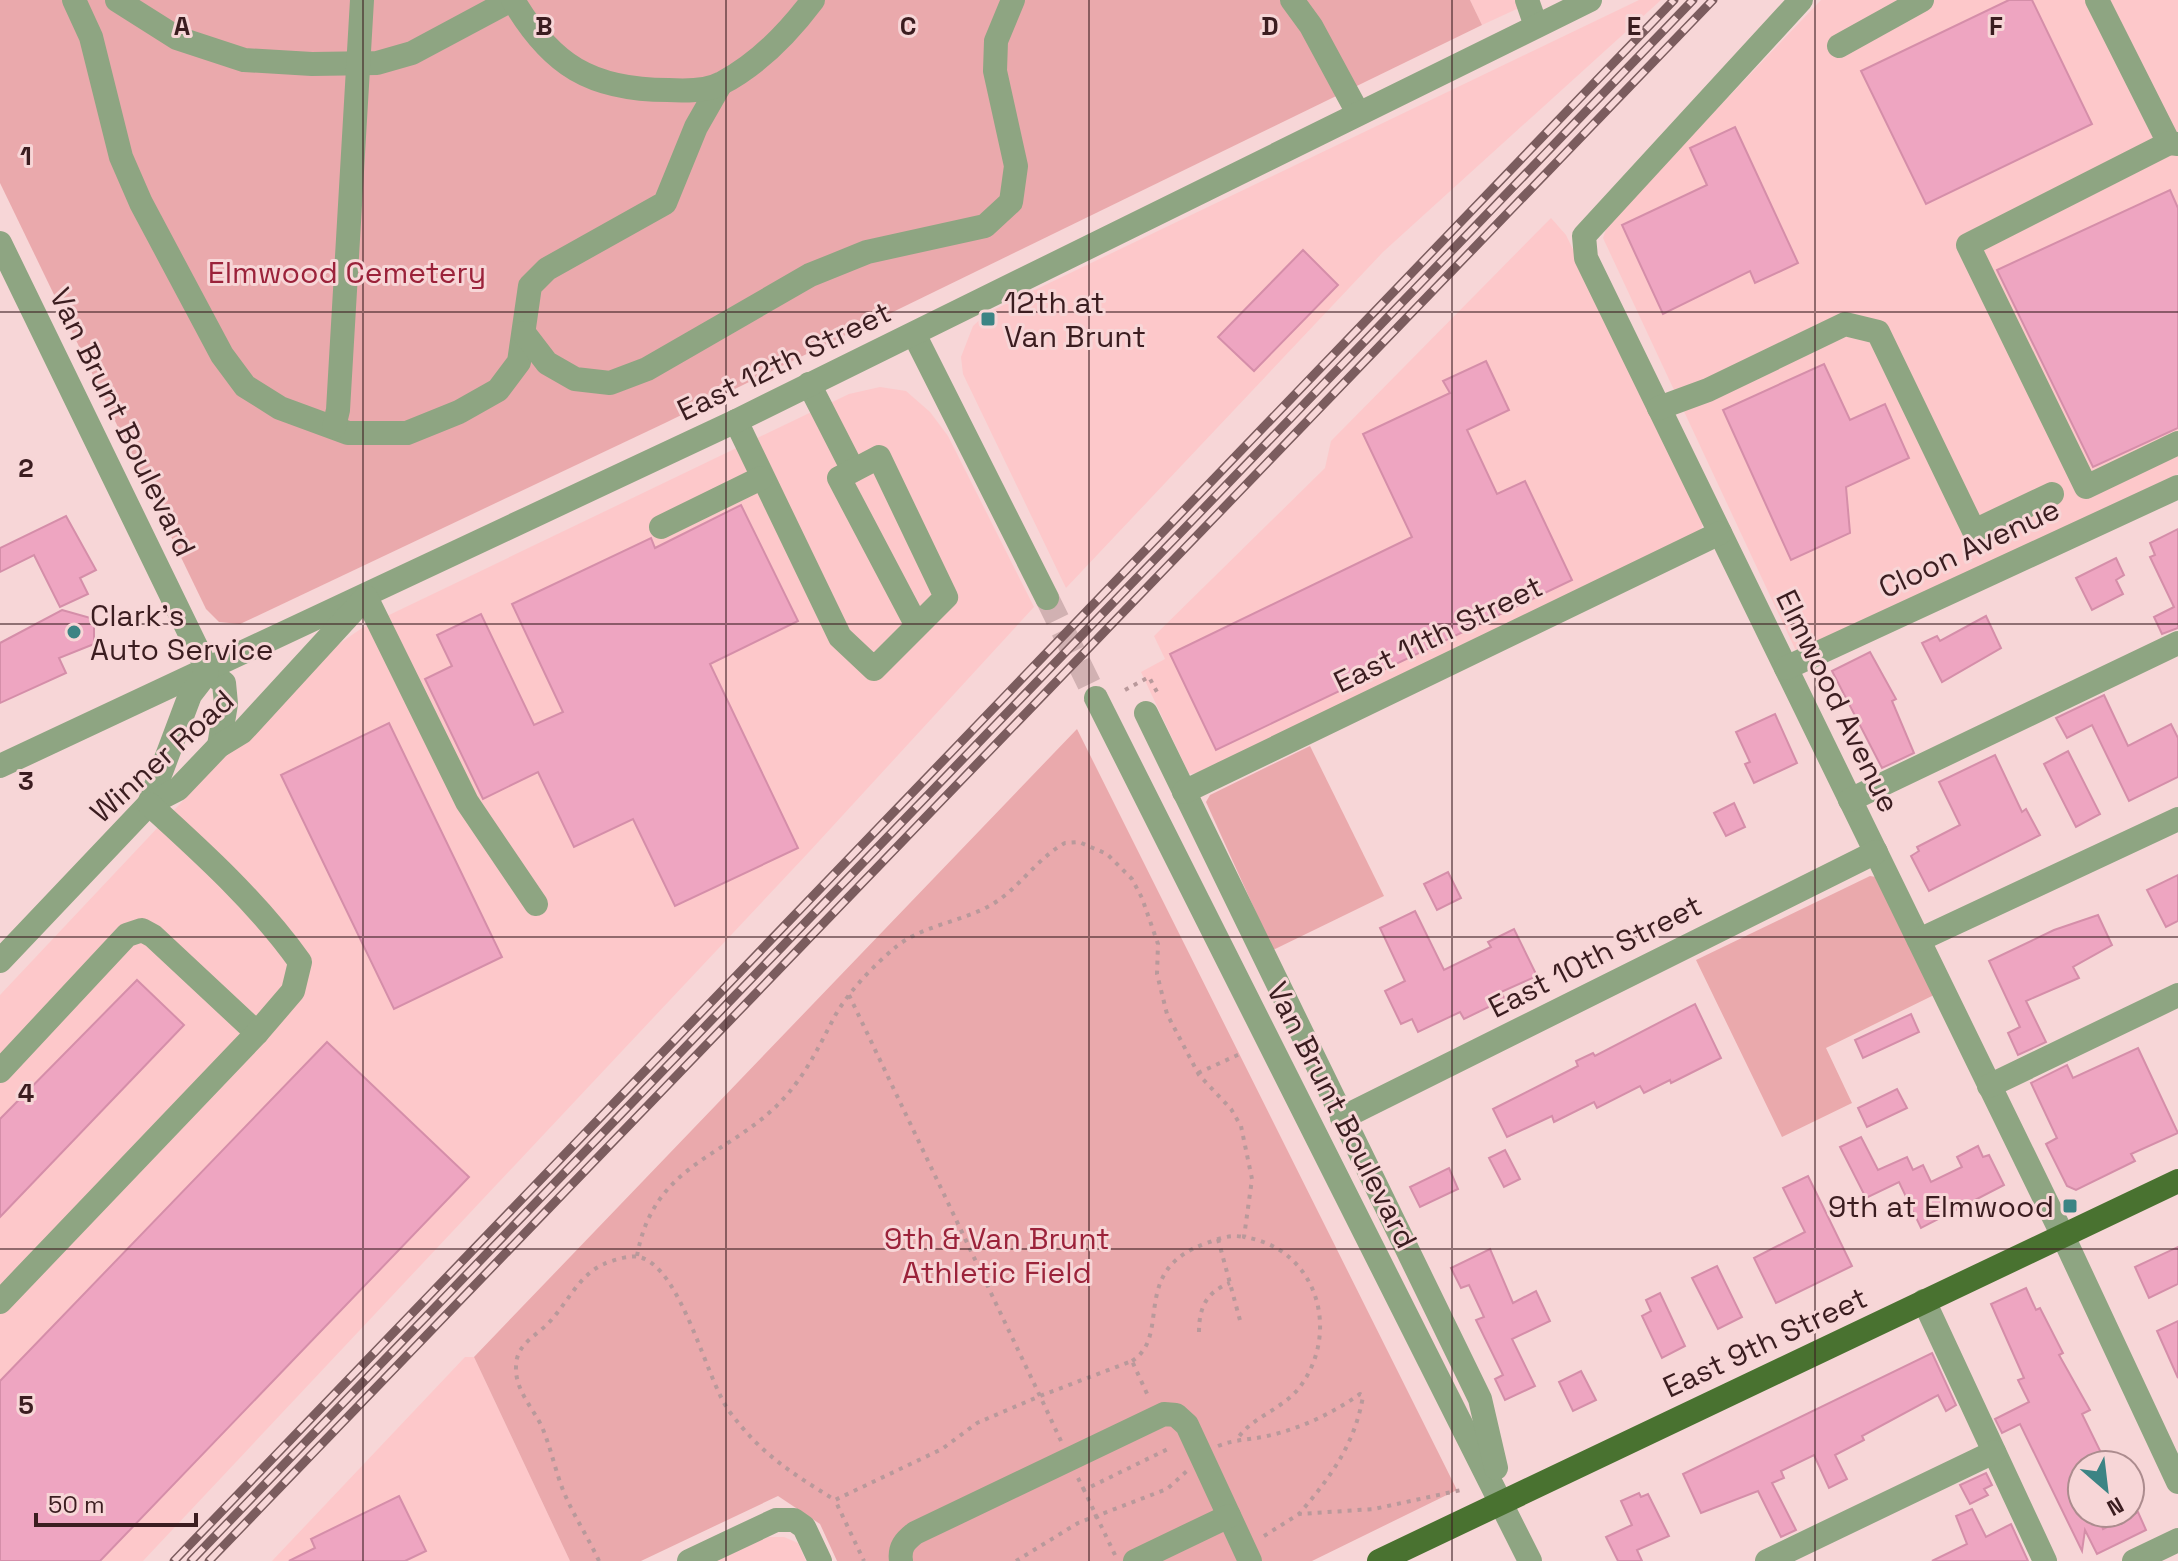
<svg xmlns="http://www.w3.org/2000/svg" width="2178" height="1561" font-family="'Space Grotesk',sans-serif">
<rect width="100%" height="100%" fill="#f7d6d7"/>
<!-- built -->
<g fill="#fdc8ca">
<polygon points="1470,0 1536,0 1482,25"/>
<polygon points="1639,0 1661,0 1383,252 1066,588 963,374 961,357 973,326 987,313"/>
<polygon points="1821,0 2178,0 2178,474 1801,652 1795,649 1603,238 1608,223"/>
<polygon points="1551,218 1566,235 1704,520 1701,529 1690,538 1202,773 1189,774 1141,672 1165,659 1154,636 1325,468 1331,441"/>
<polygon points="880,387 906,391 930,412 948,436 1034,607 809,852 143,1561 0,1561 0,995 210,772 336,646 362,628 849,394"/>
<polygon points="465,1357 474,1357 570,1561 272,1561"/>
<polygon points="768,1537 784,1537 798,1543 806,1561 715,1561"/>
</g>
<!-- green -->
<g fill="#eaa9ac">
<polygon points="0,0 1470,0 1482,25 665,423 240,624 219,622 206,609 0,183"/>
<polygon points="1077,729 1457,1490 1312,1561 837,1561 820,1524 778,1496 641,1561 570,1561 474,1357"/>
<polygon points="1310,746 1384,896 1273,950 1206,802 1210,795"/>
<polygon points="1870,876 1876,877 1934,995 1826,1048 1852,1103 1782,1137 1696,960"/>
</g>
<!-- building -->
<g fill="#eea5c1" stroke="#d58ea9" stroke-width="2">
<polygon points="2009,0 2032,0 2092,124 1926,204 1861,71"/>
<polygon points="1735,127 1798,263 1755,283 1750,271 1663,314 1622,225 1707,185 1690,148"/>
<polygon points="2170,190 2178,208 2178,428 2093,467 1997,270"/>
<polygon points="1303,250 1338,285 1254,371 1218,337"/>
<polygon points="1486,361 1509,410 1467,430 1497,494 1525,481 1572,580 1216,750 1170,654 1412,537 1363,434 1450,393 1443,381"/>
<polygon points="1824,364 1850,420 1885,404 1909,458 1846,487 1850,533 1791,560 1723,410"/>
<polygon points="741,505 798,621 710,664 798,848 675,906 633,819 574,847 538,772 483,799 425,679 452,666 437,635 481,614 534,725 563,712 512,604 651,538 655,548"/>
<polygon points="66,516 96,570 80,578 88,594 60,607 34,555 0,572 0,548"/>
<polygon points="2178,529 2178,628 2162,634 2154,617 2174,607 2150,557 2155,555 2150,543"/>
<polygon points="2116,558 2124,575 2116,580 2123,594 2092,610 2076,578"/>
<polygon points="62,610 94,619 94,644 59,658 66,673 0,703 0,643"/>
<polygon points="1986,616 2001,648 1942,682 1922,643 1937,636 1940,641"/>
<polygon points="1870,652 1896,699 1892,701 1914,753 1882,768 1832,671"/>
<polygon points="2104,695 2128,746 2171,724 2178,738 2178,777 2129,801 2092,725 2067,738 2056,718"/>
<polygon points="1775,714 1797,763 1754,783 1745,764 1750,762 1736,732"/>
<polygon points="389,723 502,957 394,1009 281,775"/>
<polygon points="2068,751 2100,814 2076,827 2044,764"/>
<polygon points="1995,755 2022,812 2026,809 2040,835 1929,891 1911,856 1919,851 1917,847 1960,825 1939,782"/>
<polygon points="1734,803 1745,827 1726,836 1714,813"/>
<polygon points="1448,872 1461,898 1437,910 1424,884"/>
<polygon points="2178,875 2178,921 2166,927 2147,890"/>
<polygon points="1415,911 1444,970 1491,947 1488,942 1514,929 1537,976 1501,992 1505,999 1464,1019 1460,1012 1418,1032 1412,1019 1401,1024 1385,991 1405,981 1380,928"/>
<polygon points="2098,915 2112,945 2073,967 2079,978 2026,1001 2046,1042 2018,1055 2008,1033 2020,1027 1989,961 2054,930"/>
<polygon points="137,980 184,1025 0,1217 0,1119"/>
<polygon points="1695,1004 1721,1058 1671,1083 1670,1080 1644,1093 1640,1086 1597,1108 1594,1102 1554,1122 1552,1116 1507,1137 1493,1109 1578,1066 1576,1061 1593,1053 1595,1056"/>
<polygon points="1911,1014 1919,1032 1863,1058 1855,1040"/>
<polygon points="327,1042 469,1177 100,1561 0,1561 0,1381"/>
<polygon points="2138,1048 2178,1133 2131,1154 2135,1161 2076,1190 2067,1186 2046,1144 2057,1138 2031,1083 2067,1065 2073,1078"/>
<polygon points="1897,1089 1907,1108 1867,1127 1858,1108"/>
<polygon points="1861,1137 1878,1170 1907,1157 1913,1170 1923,1165 1931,1182 1962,1167 1957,1157 1978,1146 1983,1157 1989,1155 2004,1185 1921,1228 1899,1182 1866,1198 1840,1147"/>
<polygon points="1505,1150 1520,1179 1504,1187 1489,1158"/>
<polygon points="1449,1168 1458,1189 1420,1207 1410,1187"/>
<polygon points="1808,1176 1852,1266 1776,1303 1754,1258 1805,1232 1783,1188"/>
<polygon points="2178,1247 2178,1284 2149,1298 2135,1267"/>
<polygon points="1490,1249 1513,1303 1536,1291 1550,1321 1512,1339 1535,1386 1505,1400 1495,1379 1503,1375 1476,1320 1484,1317 1469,1285 1461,1288 1451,1268"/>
<polygon points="1717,1266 1742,1317 1718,1329 1692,1278"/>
<polygon points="2026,1288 2036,1310 2040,1308 2063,1353 2059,1355 2090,1410 2082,1414 2107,1465 2082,1465 2082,1513 2124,1513 2101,1523 2103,1529 2138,1512 2146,1530 2097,1554 2085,1530 2082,1551 2020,1424 2002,1433 1995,1419 2029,1402 2018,1380 2024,1378 1991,1304"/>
<polygon points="1660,1293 1685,1346 1662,1358 1642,1316 1651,1311 1646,1300"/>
<polygon points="2178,1321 2178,1378 2157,1331"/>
<polygon points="1932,1353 1956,1405 1946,1411 1938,1395 1862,1436 1864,1440 1835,1455 1847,1479 1829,1488 1814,1455 1781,1471 1784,1478 1772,1483 1796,1530 1781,1537 1758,1491 1701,1513 1683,1474"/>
<polygon points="1581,1371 1596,1400 1573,1411 1559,1382"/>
<polygon points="1986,1473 1992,1485 1984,1489 1988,1495 1970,1504 1960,1485"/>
<polygon points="1639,1493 1641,1497 1648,1494 1669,1536 1637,1550 1642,1561 1618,1561 1606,1537 1632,1525 1621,1501"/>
<polygon points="399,1496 426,1551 405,1561 289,1561 315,1548 311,1539"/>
<polygon points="1972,1509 1986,1537 2011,1524 2028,1561 1932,1561 1967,1544 1956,1516"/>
</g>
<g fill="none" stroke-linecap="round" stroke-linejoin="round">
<!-- minor-tunnel -->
<polyline stroke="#d1b1b2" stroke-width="24" stroke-dasharray="24 12" stroke-linecap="butt" points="1047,598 1096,698"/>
<!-- path -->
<g stroke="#b9999b" stroke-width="4" stroke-dasharray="4 6" stroke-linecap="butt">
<polyline points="1125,690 1149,677 1157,692"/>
<polyline points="849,995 1040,1396 977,1423 942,1449 835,1500 864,1561"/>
<polyline points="1198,1073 1242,1053"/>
<polyline points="1218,1239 1241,1324"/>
<path d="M637 1256C654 1160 732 1157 785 1097 808 1071 820 1044 836 1014 850 990 875 964 897 946 924 925 961 922 991 905 1019 889 1037 858 1065 843L1079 842 1107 854 1132 879 1142 898 1158 944 1157 974 1167 1014 1199 1075 1231 1109 1241 1126 1252 1179 1244 1237C1317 1248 1342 1332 1299 1388 1283 1409 1252 1417 1238 1438"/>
<path d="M1199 1332C1199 1308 1206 1292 1230 1283"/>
<path d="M1132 1361C1173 1335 1128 1270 1207 1243 1218 1239 1231 1234 1243 1237"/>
<polyline points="1061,1441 1040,1396 1132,1361 1149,1398"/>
<path d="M1218 1446C1235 1439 1250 1440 1267 1436 1300 1429 1333 1413 1360 1394L1363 1396C1355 1444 1330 1478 1299 1514"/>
<polyline points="1078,1478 1084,1490"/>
<polyline points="1264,1536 1299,1514 1374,1509 1461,1490"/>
<polyline points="1115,1555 1084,1490 1172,1447"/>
<path d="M599 1561C588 1537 573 1515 563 1490 555 1470 551 1448 542 1427 533 1408 515 1390 516 1367 516 1348 529 1340 542 1329 565 1310 576 1276 604 1264 613 1260 630 1255 639 1257 681 1266 706 1379 729 1411 761 1454 790 1472 835 1500"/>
<polyline points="1016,1561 1078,1523 1167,1489 1187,1471"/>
</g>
<!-- minor -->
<g stroke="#8ea582" stroke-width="24">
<polyline points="74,0 91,37 121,157 141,203 222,355 245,386 280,408 348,433 407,433 459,412 498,390 519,362 530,286 547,269 665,203 696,127 720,85"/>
<polyline points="117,0 177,38 244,60 312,64 377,63 412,53 511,0"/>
<path d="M513 0C551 65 591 90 668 90 684 91 708 91 722 83 758 64 789 32 813 0"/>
<polyline points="1292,0 1311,26 1358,113"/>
<polyline points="1527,0 1536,26"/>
<polyline points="1801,0 1584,236 1586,258 2063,1236 2178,1482"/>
<polyline points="2097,0 2169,143 2178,144"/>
<polyline points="1839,46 1922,0"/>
<polyline points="2169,143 1968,245 2086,487 2178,443"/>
<polyline points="0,243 208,671 224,683 226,704 219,746"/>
<polyline points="524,333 547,363 575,379 610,383 647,369 810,275 867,252 985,226 1011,202 1016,166 995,71 996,41 1013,0"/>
<polyline points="914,334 1047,598"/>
<polyline points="809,384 853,470"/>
<polyline points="1659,408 1708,390 1845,324 1878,332 1974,531 2052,494"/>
<polyline points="736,421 840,637 874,669 946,597 879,457 839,478 917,626"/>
<polyline points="334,427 338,410 362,0"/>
<polyline points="661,527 761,478"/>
<polyline points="1786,668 2178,487"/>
<polyline points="1096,698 1530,1561"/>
<polyline points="1146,713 1480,1399 1496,1468"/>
<polyline points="0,766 736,421 1590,0"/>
<polyline points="1184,792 1720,533"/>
<polyline points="1850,800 2178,643"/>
<polyline points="149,804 190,695 207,673"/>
<polyline points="1919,940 2178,819"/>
<polyline points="0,961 149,804 178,789 219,746 242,732 366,597 467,802 536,904"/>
<polyline points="0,1071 127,935 142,930 153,936 257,1033"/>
<polyline points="1989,1086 2178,995"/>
<polyline points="1342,1118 1876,852"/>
<polyline points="1924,1301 2045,1561"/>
<path d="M0 1302 257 1033 293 991 300 962C258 903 203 853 149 804"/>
<polyline points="689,1561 776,1520 794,1520 804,1527 820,1561"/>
<path d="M901 1561C899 1547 905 1541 915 1533L1164 1414 1176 1415 1187 1425 1250 1561"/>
<polyline points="1135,1561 1229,1516"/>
<polyline points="1767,1561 1994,1452"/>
<polyline points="2134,1561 2178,1540"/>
</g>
<!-- major -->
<polyline stroke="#497230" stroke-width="24" points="1379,1561 2178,1181"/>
<defs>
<g id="rail">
<polyline points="174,1561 1674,0"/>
<polyline points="191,1561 1693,0"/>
<polyline points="209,1561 1713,0"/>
</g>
</defs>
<!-- rail casing -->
<use href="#rail" stroke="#7b5c5e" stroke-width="9"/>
<!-- rail -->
<use href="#rail" stroke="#f7d6d7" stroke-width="6" stroke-dasharray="18" stroke-linecap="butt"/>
</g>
<!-- grid -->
<path fill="none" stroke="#3b1d20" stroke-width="2" stroke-opacity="0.55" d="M363 0V1561M726 0V1561M1089 0V1561M1452 0V1561M1815 0V1561M0 312H2178M0 624H2178M0 937H2178M0 1249H2178"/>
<!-- markers -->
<g fill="#3c8484" stroke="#f7d6d7" stroke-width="3">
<rect x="980" y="311" width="16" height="16" rx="4"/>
<circle cx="74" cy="632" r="8"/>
<rect x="2062" y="1198" width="16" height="16" rx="4"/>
</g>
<g text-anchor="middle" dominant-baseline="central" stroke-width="6" stroke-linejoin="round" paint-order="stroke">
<!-- park labels -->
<g font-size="30" fill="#9b223a" stroke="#f7d6d7">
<text x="347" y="272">Elmwood Cemetery</text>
<text x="997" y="1238">9th &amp; Van Brunt<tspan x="997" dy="34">Athletic Field</tspan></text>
</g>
<!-- poi labels -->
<g font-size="30" fill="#3b1d20" stroke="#f7d6d7" text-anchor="start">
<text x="1004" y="302">12th at<tspan x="1004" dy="34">Van Brunt</tspan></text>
<text x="90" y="615">Clark's<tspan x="90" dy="34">Auto Service</tspan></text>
<text x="2054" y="1206" text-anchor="end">9th at Elmwood</text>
</g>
<!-- street labels -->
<g font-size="30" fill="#3b1d20" stroke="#f7d6d7">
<text transform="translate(784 361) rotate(-26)">East 12th Street</text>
<text transform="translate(123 422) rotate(64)">Van Brunt Boulevard</text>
<text transform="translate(1969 548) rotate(-25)">Cloon Avenue</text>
<text transform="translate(1438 634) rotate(-26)">East 11th Street</text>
<text transform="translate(1838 701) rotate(64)">Elmwood Avenue</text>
<text transform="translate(162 756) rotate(-42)">Winner Road</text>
<text transform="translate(1595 956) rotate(-27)">East 10th Street</text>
<text transform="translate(1342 1115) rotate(63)">Van Brunt Boulevard</text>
<text transform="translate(1765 1342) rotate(-25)">East 9th Street</text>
</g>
</g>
<g font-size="26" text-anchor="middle" font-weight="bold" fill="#3b1d20" stroke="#f7d6d7" stroke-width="6" stroke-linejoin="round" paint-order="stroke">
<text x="182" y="35">A</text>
<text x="544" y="35">B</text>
<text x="908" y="35">C</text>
<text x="1270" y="35">D</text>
<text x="1634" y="35">E</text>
<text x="1996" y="35">F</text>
<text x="26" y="165">1</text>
<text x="26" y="477">2</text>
<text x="26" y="790">3</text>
<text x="26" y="1102">4</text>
<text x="26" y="1414">5</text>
</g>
<!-- north arrow -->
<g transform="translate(2106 1489) rotate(152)"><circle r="38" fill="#f7d6d7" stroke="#ac8c8e" stroke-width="2"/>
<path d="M0-6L14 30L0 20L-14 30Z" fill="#3c8484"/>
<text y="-12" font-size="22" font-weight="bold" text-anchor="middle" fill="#3b1d20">N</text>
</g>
<!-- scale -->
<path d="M36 1513v12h160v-12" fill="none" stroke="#3b1d20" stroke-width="4"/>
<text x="48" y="1513" font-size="24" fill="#3b1d20" stroke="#f7d6d7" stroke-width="6" paint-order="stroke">50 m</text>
</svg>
